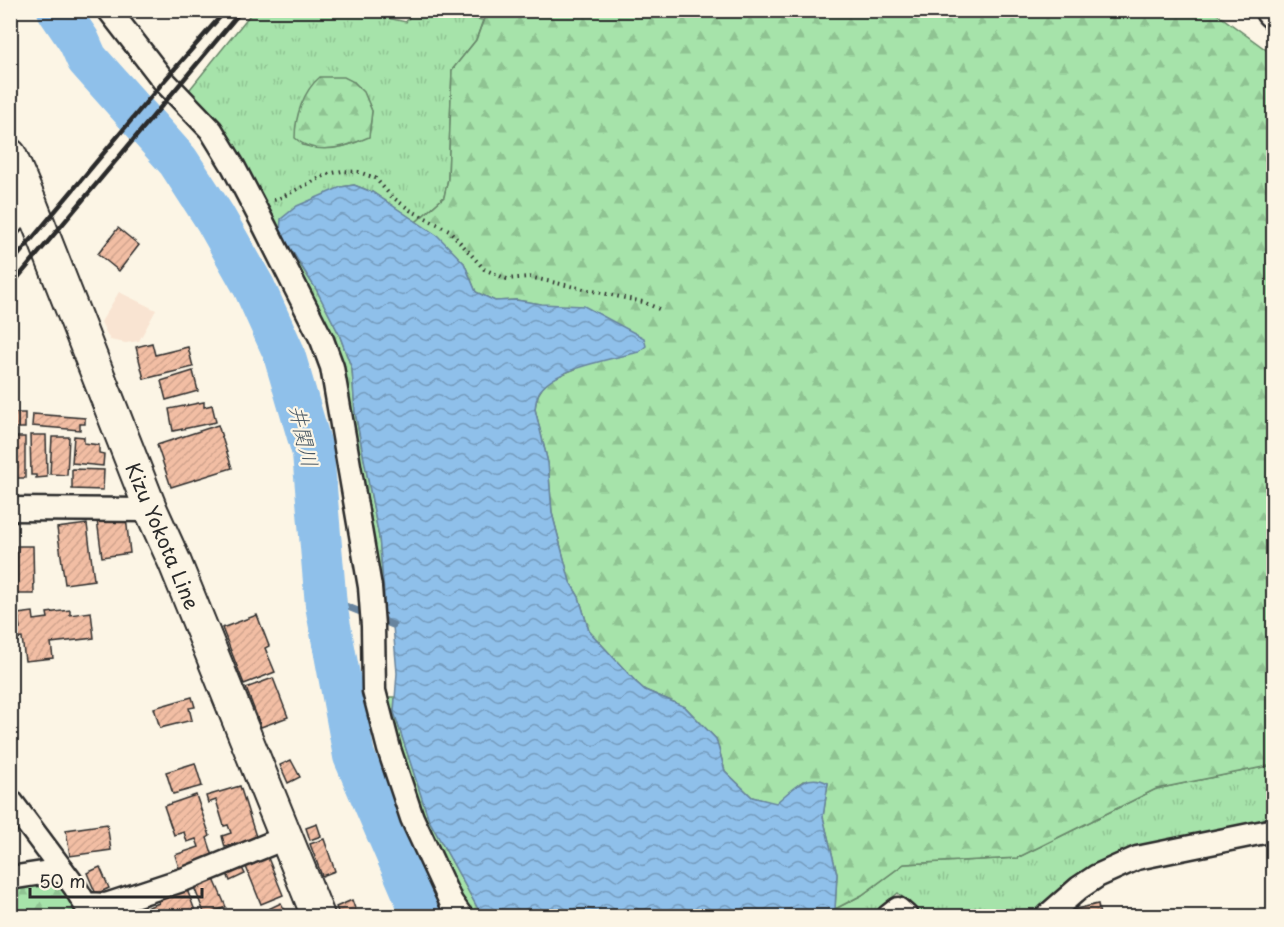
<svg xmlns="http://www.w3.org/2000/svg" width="1284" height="927" font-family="'Playpen Sans','Klee One',sans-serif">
<defs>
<pattern id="grass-tufts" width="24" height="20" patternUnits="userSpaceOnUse" patternTransform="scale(1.5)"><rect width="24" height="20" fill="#a6e3aa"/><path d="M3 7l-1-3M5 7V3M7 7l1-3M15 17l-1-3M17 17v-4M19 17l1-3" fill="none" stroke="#8fc392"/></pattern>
<pattern id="forest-firs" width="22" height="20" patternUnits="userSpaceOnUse" patternTransform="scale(1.5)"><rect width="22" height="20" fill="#a6e3aa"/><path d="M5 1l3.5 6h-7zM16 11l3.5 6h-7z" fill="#8fc392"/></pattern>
<pattern id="water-waves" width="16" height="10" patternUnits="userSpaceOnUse" patternTransform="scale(1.5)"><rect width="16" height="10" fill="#8fc0ea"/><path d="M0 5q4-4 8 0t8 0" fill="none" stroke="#759cbe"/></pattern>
<pattern id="building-hatch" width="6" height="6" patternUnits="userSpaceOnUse" patternTransform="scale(1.5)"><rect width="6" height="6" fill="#f2bea4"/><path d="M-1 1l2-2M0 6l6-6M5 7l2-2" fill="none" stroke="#d0a38d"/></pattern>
</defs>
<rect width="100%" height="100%" fill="#fcf5e5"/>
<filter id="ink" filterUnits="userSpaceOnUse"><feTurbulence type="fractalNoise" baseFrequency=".0167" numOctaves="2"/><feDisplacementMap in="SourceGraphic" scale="12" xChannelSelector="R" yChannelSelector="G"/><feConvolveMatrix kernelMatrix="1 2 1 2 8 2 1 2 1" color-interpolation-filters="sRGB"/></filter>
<g filter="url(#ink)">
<!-- built -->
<polygon fill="#f9e4d2" points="119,292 156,310 139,341 126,343 110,340 101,322"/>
<!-- grass -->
<g fill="url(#grass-tufts)" stroke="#68876a" stroke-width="1.5" fill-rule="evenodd">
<path d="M253 11H355L406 22 413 11H423L483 20 476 40 452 70 448 179 444 197 416 222 372 192 354 185 341 187 288 246 316 289 339 334 352 369 355 412 379 537 384 592V616L378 617 342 397 270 224V209L186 94ZM354 82 364 93 372 111 369 136C344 149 328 151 302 145Z"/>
<polygon points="384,697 395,697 394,712 429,820 482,916 469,916 419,815"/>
<polygon points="1273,765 1273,819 1135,848 1113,856 1092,867 1041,907 1033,916 921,916 898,893 870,916 840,916 835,909 862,895 904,864 1017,858 1156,789"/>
</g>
<!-- forest -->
<g fill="url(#forest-firs)" stroke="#68876a" stroke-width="1.5">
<path d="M487 11H1213L1273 55V765L1156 789 1017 858 904 864 862 895 835 909 837 874 823 817 828 783 803 781 776 804 752 797 725 771 716 739 685 707 645 690 637 683 589 631 579 597 570 582 552 513 548 463 535 409C536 384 554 377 575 369L541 304 516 300 495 301 476 292 464 263 416 222 444 197 448 179 452 70 476 40Z"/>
<path d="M320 77H344L354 82 364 92 372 111 369 137C347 147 315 157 295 138 295 117 303 91 320 77Z"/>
<polygon points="60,879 77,916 11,916 10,881"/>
</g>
<!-- water -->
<path fill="url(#water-waves)" stroke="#67849e" stroke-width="1.5" d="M354 185 372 192 438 236 464 263 476 292 495 301 516 300 541 304 584 306 644 338 646 346 639 352C611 359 556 368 540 391 536 397 536 403 535 409L548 463 552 513 570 582 579 597 589 631 637 683 645 690 685 707 716 739 725 771 752 797 776 803C792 790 806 771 828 783L823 817 837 874 835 909 826 916H482L429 820 394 712 397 673 393 626 384 616V592L379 537 355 412 352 369 339 334 316 289 280 232 281 219 297 206 341 187Z"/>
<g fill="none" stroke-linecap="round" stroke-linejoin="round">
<!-- stream -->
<polyline stroke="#67849e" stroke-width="7" points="326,605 343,605 393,625"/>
<!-- river -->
<polyline stroke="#8fc0ea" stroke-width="42" points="58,10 79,41 87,59 178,161 215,218 254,287 283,351 313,453 326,605 354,756 423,916"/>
</g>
<!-- building -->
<g fill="url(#building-hatch)" stroke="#2b2b2b" stroke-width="1.5">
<polygon points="118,228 139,245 119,271 98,254"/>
<polygon points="152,343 155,355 188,347 193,367 144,379 136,347"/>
<polygon points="193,371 198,391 166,400 161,381"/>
<polygon points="204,402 204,407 212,405 216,422 173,431 169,409"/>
<rect x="10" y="413" width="15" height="15"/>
<polygon points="33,414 85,418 85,424 80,424 80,430 32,426"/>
<polygon points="218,425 232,468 171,487 157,445"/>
<polygon points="30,435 46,435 47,477 36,478 36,475 31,475"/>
<polygon points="74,436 84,437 84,443 99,445 99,453 104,454 103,466 72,463"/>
<polygon points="10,437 25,437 25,478 16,478 16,489 10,489"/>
<polygon points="52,437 69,437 67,475 50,474"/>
<polygon points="72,469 104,470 103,490 72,489"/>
<polygon points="126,517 130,553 102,557 97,520"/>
<polygon points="87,524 94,580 65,584 57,528"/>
<polygon points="17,546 33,546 34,594 17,594"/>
<polygon points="70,610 70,615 91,612 94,638 51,643 53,658 25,661 22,638 12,639 11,629 20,628 18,614 33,612 34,620 48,618 47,613"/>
<polygon points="257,615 269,646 265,648 275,672 244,684 222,628"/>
<polygon points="273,678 288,717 261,727 246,688"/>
<polygon points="192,697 195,707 189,708 192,720 160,728 154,708"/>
<polygon points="291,760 300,777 288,783 280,765"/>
<polygon points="195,763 202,786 173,794 166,772"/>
<polygon points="240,786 258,843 239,849 237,843 225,847 222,836 231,833 228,825 224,826 216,800 208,803 206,796"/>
<polygon points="196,795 210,836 207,838 214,859 180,871 175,855 199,847 196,839 187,842 184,832 174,835 164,806"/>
<polygon points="107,824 111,850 70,856 66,830"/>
<polygon points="317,824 321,836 310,840 306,828"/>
<polygon points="324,839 335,871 322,876 310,844"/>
<polygon points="266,853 283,895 261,904 244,862"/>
<polygon points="240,864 245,874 230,881 226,871"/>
<polygon points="100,867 109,888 96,894 87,873"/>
<polygon points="214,879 226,907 205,915 194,887"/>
<polygon points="186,887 197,916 100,916 128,906 131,914 159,903 157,897"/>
<polygon points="352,900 356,911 340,916 336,907"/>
<polygon points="281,903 287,914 281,916 254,916"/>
<polygon points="1098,904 1100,916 1066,916 1065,914 1071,913 1071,910"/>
</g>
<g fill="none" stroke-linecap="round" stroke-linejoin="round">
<defs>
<g id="street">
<polyline points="109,10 164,81 211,130 233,166 265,227 322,340 332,367 370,587 373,626 374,691 389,749 412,818 451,902 461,916"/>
<polyline points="10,225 30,202"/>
<polyline points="10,509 151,510"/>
<polyline points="10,800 75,887 85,904 106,905 185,879 287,837"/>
<polyline points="10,878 62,870"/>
<polyline points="889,916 898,909 906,916"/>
<polyline points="1047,916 1079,888 1097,876 1137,858 1274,830"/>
</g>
<polyline id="secondary" points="10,155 30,202 151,510 175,563 318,916"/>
<polyline id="highway" points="1272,10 1274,12"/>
</defs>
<!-- street casing -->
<use href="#street" stroke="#2b2b2b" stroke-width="27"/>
<!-- secondary casing -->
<use href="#secondary" stroke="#2b2b2b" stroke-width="36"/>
<!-- highway casing -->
<use href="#highway" stroke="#2b2b2b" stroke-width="38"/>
<!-- path -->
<g stroke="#2b2b2b" stroke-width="4" stroke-dasharray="1.5 4.5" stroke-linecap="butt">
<polyline points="274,200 278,199 328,174 342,171 359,172 375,178 391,196 410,210 449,230 484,269 507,279 529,277 643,302 659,309"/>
<polyline points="1269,853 1274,879"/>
</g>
<!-- street -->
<use href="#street" stroke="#fcf5e5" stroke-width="22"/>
<!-- secondary -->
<use href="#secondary" stroke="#fcf5e5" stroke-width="32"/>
<!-- highway -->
<use href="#highway" stroke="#fcf5e5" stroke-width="33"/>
<!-- rail -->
<g stroke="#2b2b2b" stroke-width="4.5">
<polyline points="10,265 164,81 226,10"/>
<polyline points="10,287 242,10"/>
</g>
</g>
</g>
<g text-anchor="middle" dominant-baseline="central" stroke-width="4.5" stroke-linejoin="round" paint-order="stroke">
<!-- street labels -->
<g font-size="20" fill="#2b2b2b" stroke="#fcf5e5">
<text transform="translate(163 536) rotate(67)">Kizu Yokota Line</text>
</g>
<!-- water labels -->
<g font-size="21" font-style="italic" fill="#495864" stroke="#fcf5e5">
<text transform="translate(305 436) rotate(77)">井関川</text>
</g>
</g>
<!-- margin -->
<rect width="1284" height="927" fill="none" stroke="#fcf5e5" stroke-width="36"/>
<rect x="18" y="18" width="1248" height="891" fill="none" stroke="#2b2b2b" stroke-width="2" filter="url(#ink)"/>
<!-- scale -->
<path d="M30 888v9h172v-9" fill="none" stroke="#2b2b2b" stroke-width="3"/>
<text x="39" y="888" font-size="18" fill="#2b2b2b" stroke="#fcf5e5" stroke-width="4.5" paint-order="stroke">50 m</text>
</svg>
